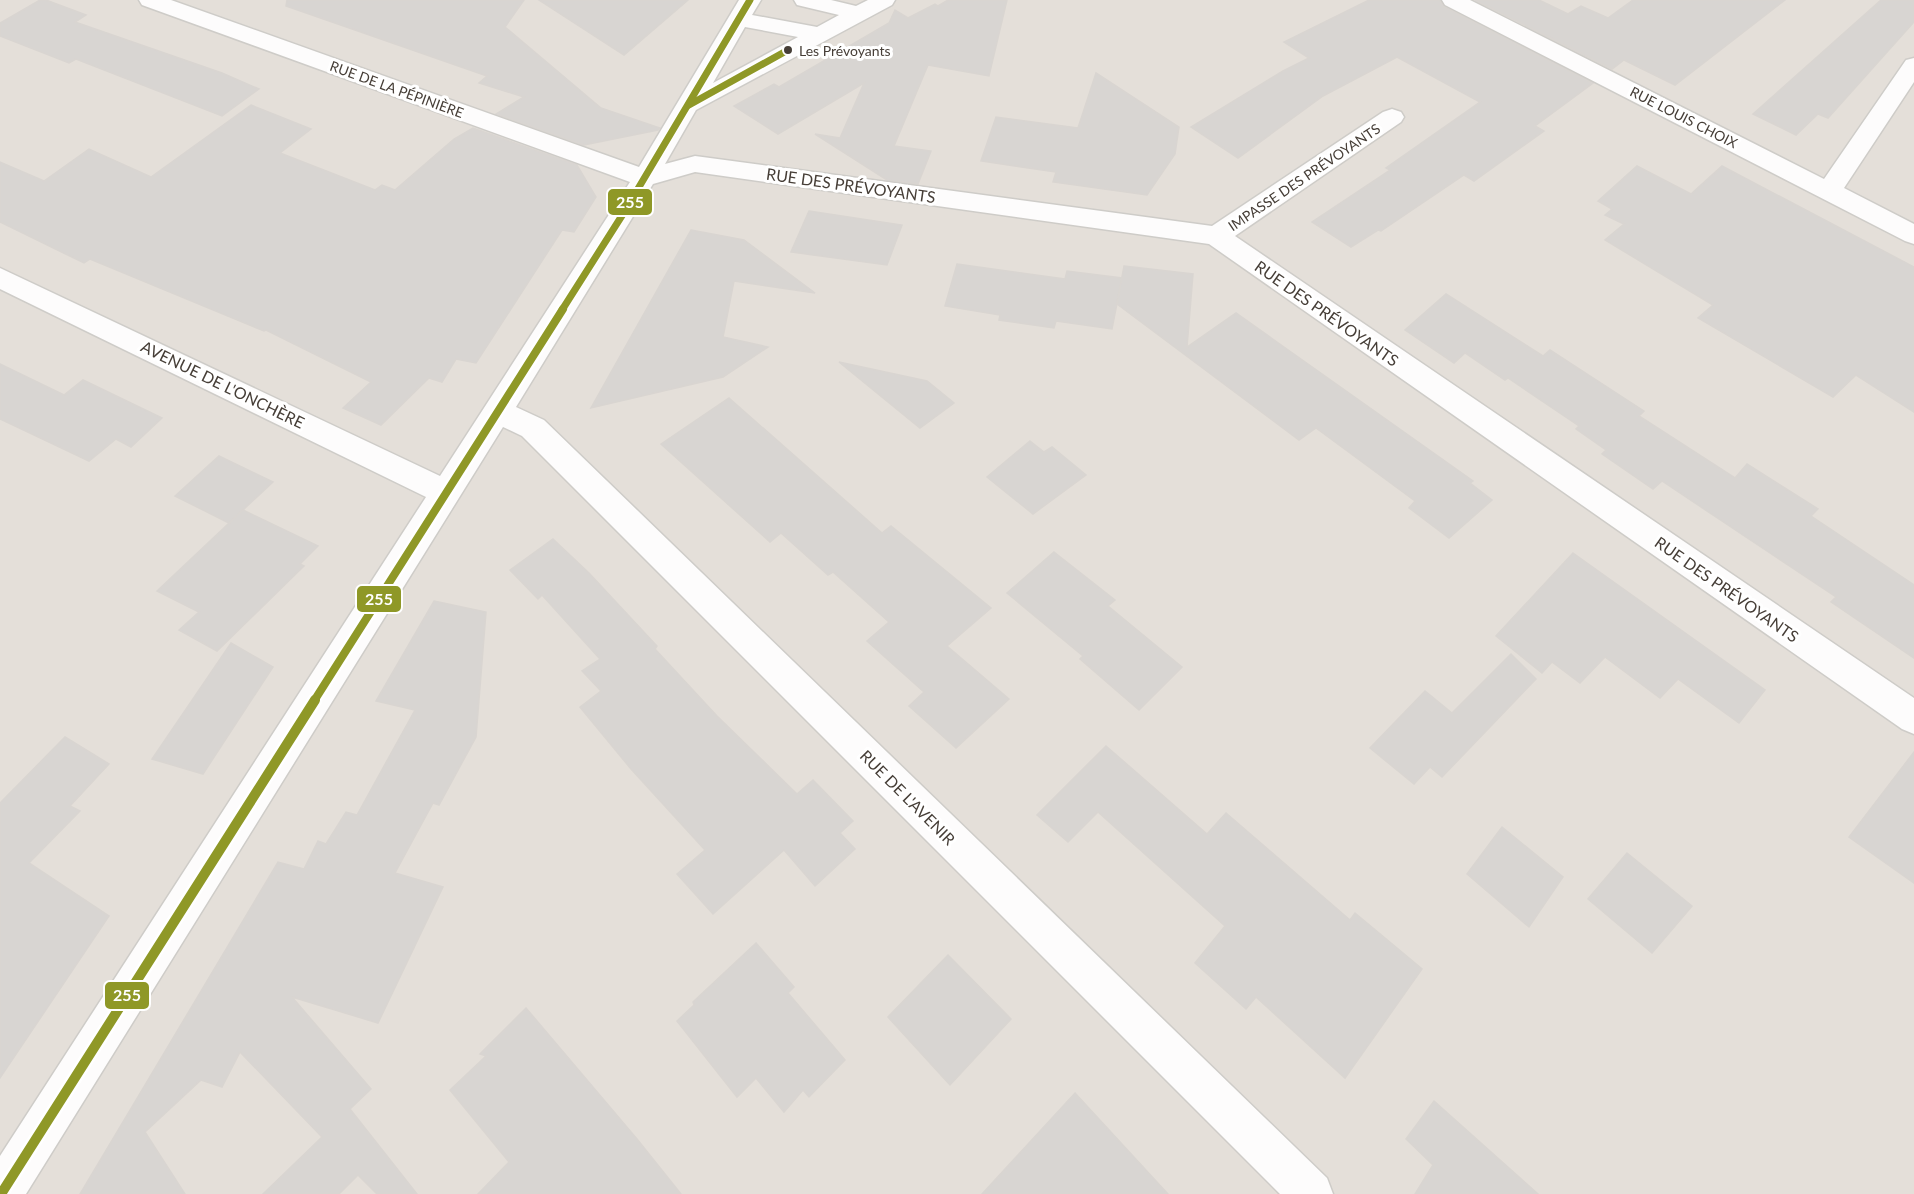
<svg xmlns="http://www.w3.org/2000/svg" width="1914" height="1194" font-family="Lato,sans-serif">
<rect width="100%" height="100%" fill="#f0eeeb"/>
<!-- residential -->
<rect fill="#e4dfd9" x="0" y="0" width="1914" height="1194"/>
<!-- building -->
<g fill="#d8d5d2" stroke="#d9d5d1" stroke-width="1.5">
<polygon points="40,0 46,0 86,15 75,22 222,73 259,89 222,116 76,59 69,63 0,36 0,23"/>
<polygon points="287,0 524,0 505,27 601,108 660,128 658,130 584,145 496,114 524,97 479,83 487,76 286,6"/>
<polygon points="539,0 688,0 624,55"/>
<polygon points="948,0 1007,0 989,76 928,65 894,146 931,151 918,184 887,180 815,134 840,138 864,83 778,134 734,106 774,84 779,87 889,23 895,10 908,18 935,4 938,6"/>
<polygon points="1369,0 1440,0 1444,7 1593,83 1535,126 1544,131 1474,181 1464,175 1381,231 1378,230 1351,247 1312,222 1390,170 1386,168 1480,102 1397,57 1323,96 1238,158 1191,127 1283,71 1309,58 1284,42"/>
<polygon points="1475,0 1539,0 1568,14 1581,6 1608,18 1633,0 1785,0 1675,85 1624,60 1612,69"/>
<polygon points="1881,0 1914,0 1914,22 1828,118 1818,114 1796,135 1753,114"/>
<polygon points="1096,73 1179,127 1175,154 1147,195 1053,182 1056,172 981,161 996,117 1078,128"/>
<polygon points="251,105 311,129 280,153 375,190 382,185 395,190 454,139 473,128 577,165 596,197 574,232 562,230 476,363 456,359 442,382 429,378 381,425 343,408 371,382 266,330 264,331 90,259 84,263 0,222 0,162 44,181 89,149 151,177"/>
<polygon points="1637,166 1691,194 1722,166 1914,267 1914,412 1856,375 1833,397 1698,318 1713,305 1605,240 1624,224 1605,215 1612,209 1598,201"/>
<polygon points="809,211 902,225 887,265 791,252"/>
<polygon points="691,230 744,240 815,293 734,281 723,337 768,347 723,377 591,408"/>
<polygon points="957,264 1065,279 1067,271 1122,278 1112,329 1056,321 1054,328 999,320 1000,315 945,306"/>
<polygon points="1124,266 1193,274 1187,347 1236,313 1473,481 1470,483 1492,500 1449,538 1409,508 1415,501 1316,428 1299,440 1117,304"/>
<polygon points="1446,294 1543,356 1550,350 1644,411 1639,416 1735,478 1747,464 1818,509 1811,516 1914,585 1914,658 1831,602 1836,597 1662,481 1653,489 1602,454 1606,450 1576,429 1579,426 1508,378 1505,380 1465,353 1454,363 1405,330"/>
<polygon points="839,362 927,381 954,403 920,428"/>
<polygon points="0,364 64,395 83,380 162,418 131,447 116,439 89,461 0,419"/>
<polygon points="729,398 882,533 891,526 991,608 947,646 1009,699 956,748 909,706 924,692 867,641 889,622 833,572 828,575 781,533 770,542 661,444"/>
<polygon points="1030,441 1044,452 1052,447 1086,475 1033,514 987,477"/>
<polygon points="219,456 273,482 229,523 175,496"/>
<polygon points="243,510 318,546 300,564 304,566 217,651 179,630 199,612 157,591"/>
<polygon points="553,539 589,573 657,646 655,649 717,716 797,794 813,780 853,821 840,833 855,849 815,886 784,850 713,914 677,874 705,850 631,769 580,707 601,691 582,671 600,659 542,595 538,599 510,570"/>
<polygon points="1054,552 1115,600 1108,606 1182,667 1139,710 1080,659 1083,656 1007,593"/>
<polygon points="1573,553 1765,690 1739,723 1678,679 1660,698 1605,657 1580,683 1552,662 1542,673 1496,636"/>
<polygon points="434,601 486,612 476,737 439,805 433,803 395,873 443,887 378,1023 292,997 371,1089 350,1109 417,1194 377,1194 358,1175 339,1194 263,1194 322,1137 240,1052 222,1087 201,1080 145,1132 185,1194 80,1194 278,862 304,869 318,841 326,844 346,812 357,815 415,710 376,701"/>
<polygon points="231,643 273,667 203,774 152,759"/>
<polygon points="1511,654 1536,679 1442,777 1430,767 1414,784 1370,748 1425,691 1452,713"/>
<polygon points="65,737 109,764 70,806 80,811 29,863 109,916 0,1078 0,803"/>
<polygon points="1106,746 1207,834 1226,813 1350,920 1355,913 1422,969 1345,1078 1256,997 1246,1009 1195,963 1225,926 1098,812 1068,842 1037,815"/>
<polygon points="1914,752 1914,883 1849,837"/>
<polygon points="1502,827 1563,877 1529,927 1467,874"/>
<polygon points="1627,853 1692,906 1652,953 1588,899"/>
<polygon points="756,943 794,987 788,993 845,1060 809,1097 803,1090 784,1112 756,1078 737,1097 677,1021 694,1005 693,1002"/>
<polygon points="948,955 1011,1019 950,1085 888,1017"/>
<polygon points="526,1008 637,1139 681,1194 478,1194 509,1162 450,1090 486,1056 480,1054"/>
<polygon points="1075,1093 1168,1194 982,1194"/>
<polygon points="1434,1101 1538,1194 1415,1194 1433,1165 1406,1139"/>
</g>
<g fill="none" stroke-linecap="round" stroke-linejoin="round">
<defs>
<g id="minor">
<path d="M139 0H171L639 167 739 0H761L752 15 817 27 839 15 797 5 794 0H831L856 6 868 0H895L892 5 696 110 665 164 695 156 1212 226 1383 112 1392 109 1401 112 1404 117 1401 122 1235 236 1914 698V734L1902 729 1209 244 695 172 653 184 516 407 544 420 1327 1178 1333 1194H1280L522 436 503 427 26 1194H0V1156L426 497 0 289V268L440 476 630 182 142 5ZM745 27 798 37 713 83Z"/>
<polygon points="1442,0 1470,0 1824,179 1906,60 1914,58 1914,82 1844,188 1914,224 1914,244 1905,241 1445,5"/>
</g>
</defs>
<!-- minor casing -->
<use href="#minor" stroke="#ceccc8" stroke-width="3"/>
<!-- minor -->
<use href="#minor" fill="#fdfcfc" fill-rule="evenodd"/>
<defs>
<g id="bus-1-far2">
<polyline points="689,105 788,50"/>
<polyline points="562,310 623,214 750,0"/>
</g>
<polyline id="bus-1-far1" points="314,701 563,309"/>
<polyline id="bus-1" points="1,1194 315,700"/>
</defs>
<!-- bus-1-far2 casing -->
<use href="#bus-1-far2" stroke="#fff" stroke-width="10"/>
<!-- bus-1-far1 casing -->
<use href="#bus-1-far1" stroke="#fff" stroke-width="13"/>
<!-- bus-1 casing -->
<use href="#bus-1" stroke="#fff" stroke-width="15"/>
<!-- bus-1-far2 -->
<use href="#bus-1-far2" stroke="#8f9827" stroke-width="7"/>
<!-- bus-1-far1 -->
<use href="#bus-1-far1" stroke="#8f9827" stroke-width="8"/>
<!-- bus-1 -->
<use href="#bus-1" stroke="#8f9827" stroke-width="10"/>
</g>
<!-- markers -->
<circle fill="#463e37" stroke="#fff" stroke-width="2" cx="788" cy="50" r="5"/>
<g text-anchor="middle" dominant-baseline="central" stroke-width="6" stroke-linejoin="round" paint-order="stroke">
<!-- bus labels -->
<g font-size="14" fill="#463e37" stroke="#fff" text-anchor="start">
<text x="799" y="50">Les Prévoyants</text>
</g>
<!-- far-street labels -->
<g font-size="14" fill="#463e37" stroke="#fff">
<text transform="translate(397 89) rotate(20)">RUE DE LA PÉPINIÈRE</text>
<text transform="translate(1684 117) rotate(27)">RUE LOUIS CHOIX</text>
<text transform="translate(1304 177) rotate(-34)">IMPASSE DES PRÉVOYANTS</text>
</g>
<!-- street labels -->
<g font-size="16" fill="#463e37" stroke="#fff">
<text transform="translate(851 185) rotate(8)">RUE DES PRÉVOYANTS</text>
<text transform="translate(1327 313) rotate(35)">RUE DES PRÉVOYANTS</text>
<text transform="translate(223 384) rotate(26)">AVENUE DE L'ONCHÈRE</text>
<text transform="translate(1727 589) rotate(35)">RUE DES PRÉVOYANTS</text>
<text transform="translate(908 797) rotate(45)">RUE DE L'AVENIR</text>
</g>
</g>
<g stroke="#fff" stroke-width="2">
<rect x="607" y="188" width="46" height="28" rx="6" fill="#8f9827"/>
<rect x="356" y="585" width="46" height="28" rx="6" fill="#8f9827"/>
<rect x="104" y="981" width="46" height="29" rx="6" fill="#8f9827"/>
</g>
<g font-size="16" text-anchor="middle" font-weight="bold" fill="#fff">
<text x="630" y="208">255</text>
<text x="379" y="605">255</text>
<text x="127" y="1001">255</text>
</g>
</svg>
